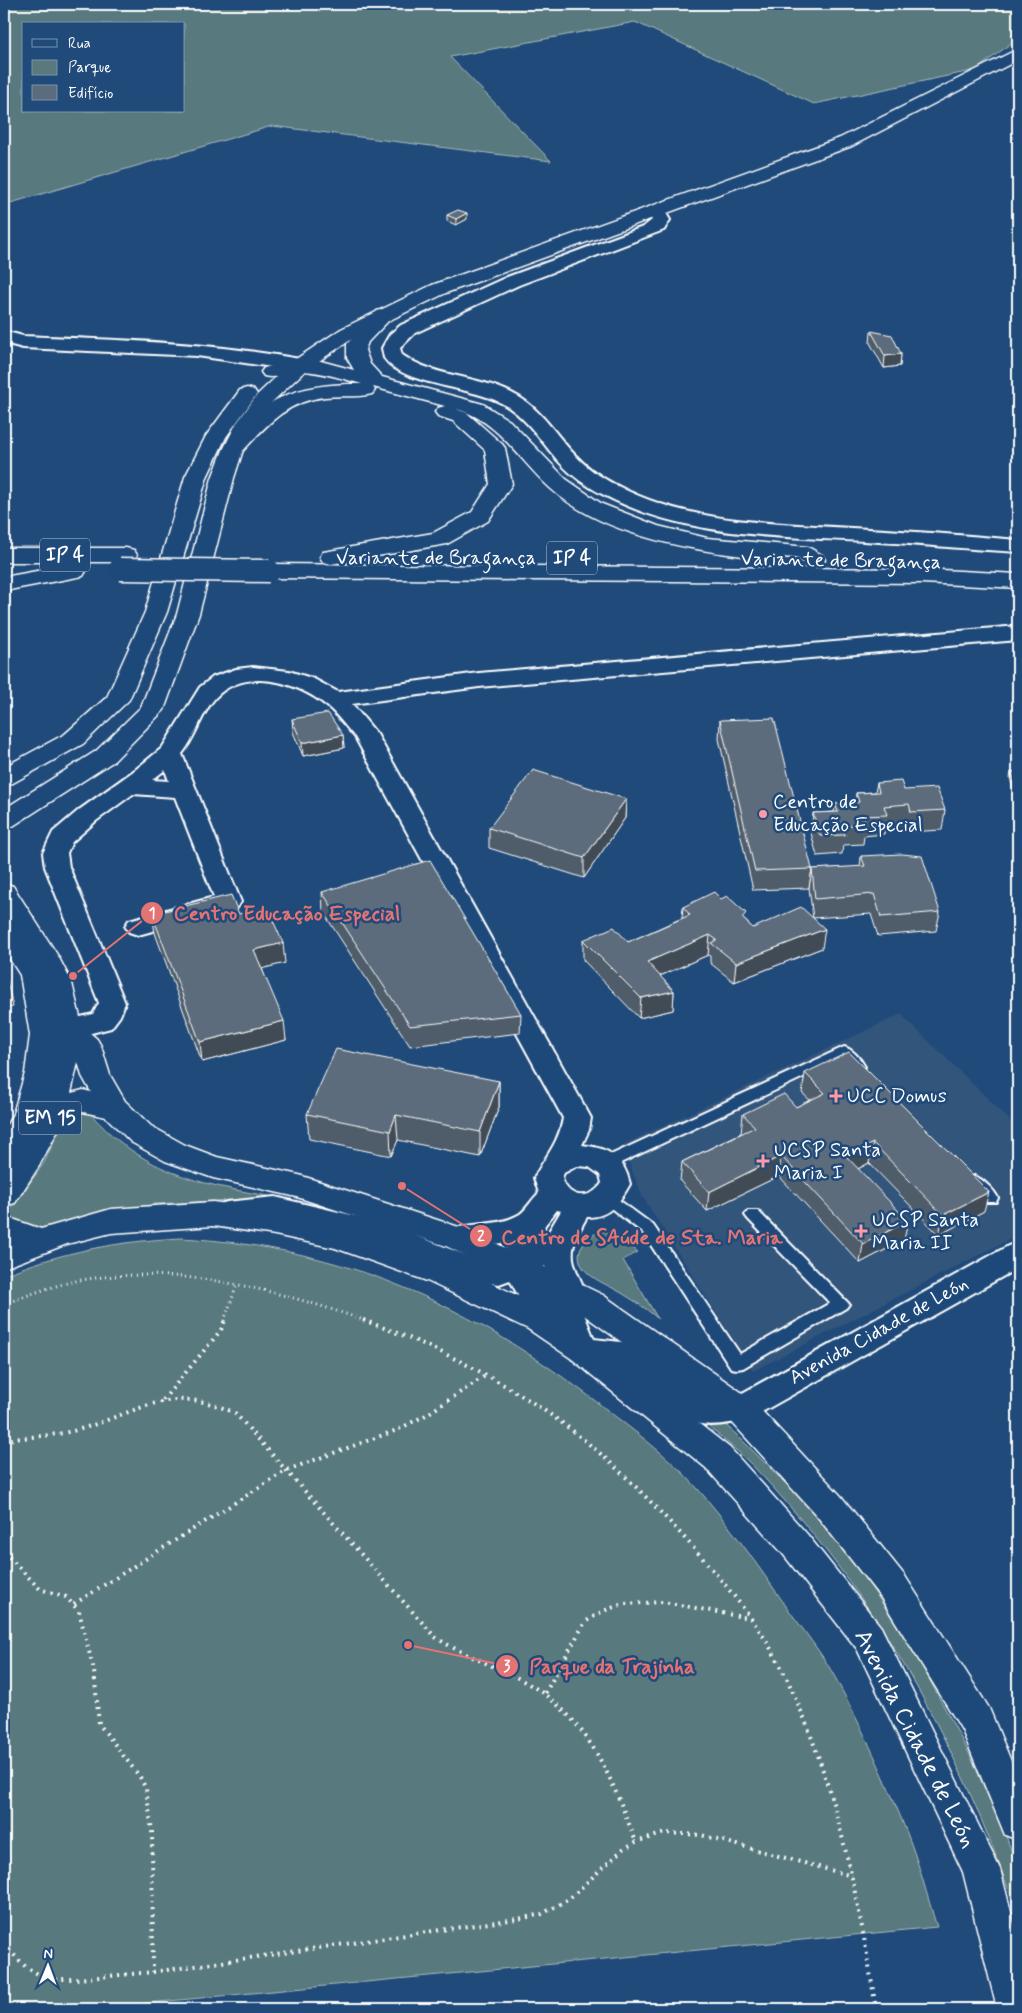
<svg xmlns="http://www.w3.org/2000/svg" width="1022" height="2013" font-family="Mynerve,sans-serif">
<rect width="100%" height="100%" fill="#1f4a7a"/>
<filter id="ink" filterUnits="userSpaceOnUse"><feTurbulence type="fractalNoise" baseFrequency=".02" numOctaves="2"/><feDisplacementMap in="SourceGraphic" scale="10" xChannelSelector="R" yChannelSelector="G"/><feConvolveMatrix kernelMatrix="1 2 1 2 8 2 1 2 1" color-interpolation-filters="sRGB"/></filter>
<g filter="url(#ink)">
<!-- built -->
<polygon fill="#31547b" points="901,1014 1018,1128 1018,1235 753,1371 642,1196 622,1145"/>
<!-- green -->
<g fill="#59797d" stroke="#acbcbe" fill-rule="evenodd">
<path d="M4 4H1018V38L976 70 814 104 635 22 450 57 551 161 272 126 4 205ZM24 24H184V111H24Z"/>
<path d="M68 1111H88C150 1182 213 1185 300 1202L271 1198 156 1204 117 1210 36 1231 11 1221 9 1212 44 1163Z"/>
<path d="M602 1231 612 1232 638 1252 623 1260 658 1319C646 1308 633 1300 620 1292 608 1285 593 1280 584 1269 571 1252 586 1236 602 1231Z"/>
<path d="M181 1238C347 1247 471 1306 602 1406 634 1431 670 1457 697 1488 730 1525 758 1566 786 1606 803 1630 822 1653 836 1679 863 1729 886 1780 907 1833 919 1863 927 1896 937 1927L86 2009H4V1275C61 1252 119 1241 181 1238Z"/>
<path d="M621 1340 669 1375 738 1436 808 1506 863 1575 913 1649 969 1753 1006 1836 1018 1869V1916C958 1743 879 1598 752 1465 735 1448 716 1433 698 1418 671 1393 645 1368 618 1343Z"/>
</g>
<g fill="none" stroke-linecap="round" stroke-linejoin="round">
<defs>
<g id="service">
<path d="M844 1047C852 1049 861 1059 865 1067L863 1071H853L842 1059 612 1167H602L600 1163 602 1159Z"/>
<path d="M974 1176C983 1179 994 1190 998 1198L996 1202H986L967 1182 969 1178Z"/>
<polygon points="608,1192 653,1225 740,1354 830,1303 748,1219 745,1215 748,1211 758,1211 849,1304 846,1308 743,1368 737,1369 731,1368 643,1233 603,1202 601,1198 603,1194"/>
</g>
<g id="minor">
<path d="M657 207 663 208 670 220 664 230 519 285 415 333 400 348 402 355C438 379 482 375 519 397 542 411 556 435 574 454 586 467 600 477 616 485 688 524 772 523 852 528 907 531 963 535 1018 540V552C967 549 915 544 864 541 775 536 682 537 602 494 586 486 572 476 560 463 542 443 528 419 505 405 474 386 403 386 384 358L382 348 390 334 401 325 507 277 643 227 652 220 648 212 651 208Z"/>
<path d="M4 331 23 336C116 340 208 342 300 359L307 361 309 365 307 369 300 371 197 356 23 348 4 343Z"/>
<path d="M1018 626V640L479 687 352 704 377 734 591 1118 589 1130 582 1145C609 1148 624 1157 630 1184 620 1202 609 1218 587 1217 566 1253 570 1258 587 1294L582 1302 571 1306 584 1314 594 1339 621 1342 632 1345 704 1399 735 1397 1008 1246 1018 1243V1268L751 1418C732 1424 707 1428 688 1421L614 1366 583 1362 572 1359 561 1329 522 1303 510 1280 499 1284 470 1281 376 1243 275 1219 227 1224 217 1221 213 1213 217 1205 227 1202 275 1197 381 1222 473 1258 499 1260 503 1259 509 1242 457 1249 447 1246 443 1238 447 1230C470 1222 499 1227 520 1214 527 1209 532 1199 539 1193L534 1178C545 1157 559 1143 563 1118L355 737C346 727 338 715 327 706 298 682 245 666 215 698 201 714 196 737 182 754L241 902 237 908 138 935 129 932 125 926 129 920 214 897 175 797 133 794 96 821 72 842 67 853 69 867 125 1003 120 1016 111 1028 48 1044 39 1041 35 1034 39 1027 93 1014 99 1003 45 867 43 853 53 832 79 810 135 770 162 748 200 687 213 677 236 669 253 667 289 671 314 679 338 692 479 673ZM165 770 169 781 152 780ZM577 1166 589 1167 600 1175 602 1183C590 1201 568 1199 562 1178L564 1173ZM557 1210 561 1211 549 1231 540 1238 545 1225ZM545 1266 557 1294 559 1298 543 1287 535 1271Z"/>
</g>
<g id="primary">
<polygon points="1018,49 1018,60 852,146 446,293 355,337 307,369 271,403 256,424 243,450 234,478 199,614 164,710 114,761 13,826 4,828 4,809 96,751 141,707 177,614 212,478 223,450 236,424 257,395 293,361 341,329 432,285 840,138"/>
<polygon points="247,388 254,390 257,394 226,437 207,477 167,612 129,700 83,744 13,783 4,785 4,767 65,734 107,697 145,612 185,477 206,436 240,390"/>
<path d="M4 883 13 886 58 956 72 983 82 1026 97 1039 101 1046 110 1075 125 1101 151 1126 185 1145 217 1157 299 1175 468 1230 603 1295 751 1399 841 1496 905 1576 989 1708 1018 1778V1840L1005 1835 962 1730 881 1598 817 1516 729 1419 581 1313 446 1246 297 1197 213 1178 165 1161 131 1142 106 1117 83 1112 66 1115 39 1166 15 1203 4 1206V1172L8 1166 4 1167V1130L13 1114 25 1073 30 1035 20 975 4 950V920L9 921 4 912ZM78 1062 82 1076 91 1092 83 1090 71 1093Z"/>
<polygon points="213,1202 275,1211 348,1229 449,1263 550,1311 594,1341 730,1448 807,1534 881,1627 1000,1869 1018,1939 1018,2009 997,2009 963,1872 857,1649 783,1554 706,1468 572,1359 528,1329 427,1281 335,1248 275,1235 213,1226 111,1233 67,1244 4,1268 4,1244 8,1242 4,1240 4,1216 41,1229 111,1209"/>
</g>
<g id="trunk">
<path d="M384 309 391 311 394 315 368 342 365 350 370 364 382 377 483 404 510 421 566 479 602 504 658 526 707 538 808 547 822 555 825 560 822 565C809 568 805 560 794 558 780 556 766 559 752 557 687 550 600 534 550 488 519 460 498 420 456 409L467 413 502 444 505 448 512 484 488 521 447 544 331 564 323 562 320 557 323 552 433 533 472 512 490 484 485 450 453 421 438 416 435 412 438 408 445 406 373 387 375 390 372 394C357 398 341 395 325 397 286 401 265 427 240 454L233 456 226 454 223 450C259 397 299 383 362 384 343 379 323 372 303 371 290 371 277 380 264 376L261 372 264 368 300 359 317 360 354 370 347 358V344L377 311Z"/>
<polygon points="4,548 126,548 134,550 137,555 134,560 126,562 4,562"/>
<polygon points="75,564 83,566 86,571 83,576 4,591 4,577"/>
<polygon points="269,564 922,569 1018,574 1018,588 922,583 269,578 261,576 258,571 261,566"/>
</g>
</defs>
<!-- service casing -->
<use href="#service" stroke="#fff" stroke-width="4"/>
<!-- minor casing -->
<use href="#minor" stroke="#fff" stroke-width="4"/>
<!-- primary casing -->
<use href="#primary" stroke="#fff" stroke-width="3"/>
<!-- trunk casing -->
<use href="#trunk" stroke="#fff" stroke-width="3"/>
<!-- path-far1 -->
<g stroke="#fff" stroke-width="3" stroke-dasharray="1 4" stroke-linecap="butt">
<path d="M4 1304C28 1295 52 1286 76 1281 174 1263 275 1289 366 1321"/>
<polyline points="224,1321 237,1285"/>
</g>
<!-- path -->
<g stroke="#fff" stroke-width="4" stroke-dasharray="2 5" stroke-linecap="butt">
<path d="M363 1320C430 1344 500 1378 558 1420 608 1456 650 1500 691 1545 726 1585 762 1627 785 1675 835 1779 858 1895 876 2009"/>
<polyline points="163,1400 221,1330 225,1320"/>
<path d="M4 1440C28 1437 53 1436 77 1430 138 1413 170 1382 235 1413L435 1637C464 1656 497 1666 527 1683 590 1719 611 1778 636 1842"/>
<polyline points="4,1552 40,1589 66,1597 79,1611 94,1671 99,1724 140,1777 146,1789 152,1831 153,1972"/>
<polyline points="74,1604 287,1470 397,1430 426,1415 485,1376"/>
<polyline points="545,1693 585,1622 603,1611 623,1604 664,1602 748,1618"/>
<polyline points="4,1945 26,1967 40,1975 56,1979 77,1979 153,1972 523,1918 542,1914 569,1899 623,1849 636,1842 665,1833 701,1835 852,1876"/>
</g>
<!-- service -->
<use href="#service" fill="#1f4a7a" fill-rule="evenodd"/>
<!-- minor -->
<use href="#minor" fill="#1f4a7a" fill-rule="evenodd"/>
<!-- primary -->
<use href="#primary" fill="#1f4a7a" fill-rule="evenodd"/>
<!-- trunk -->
<use href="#trunk" fill="#1f4a7a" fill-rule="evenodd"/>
<defs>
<polyline id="trunk-bridge" points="120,569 269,571"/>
</defs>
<!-- trunk-bridge casing -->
<use href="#trunk-bridge" stroke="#fff" stroke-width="25" stroke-linecap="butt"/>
<!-- trunk-bridge -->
<use href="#trunk-bridge" stroke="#1f4a7a" stroke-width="22"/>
</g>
<!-- wall -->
<g fill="#4f5d6b" stroke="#fff">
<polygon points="447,215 467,219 456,225 447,221"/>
<polygon points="871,331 901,354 900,366 884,368 870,343"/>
<polygon points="292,719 343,735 344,748 303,756 293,732"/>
<polygon points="720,720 812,869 809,888 753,890 719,739"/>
<polygon points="1018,771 1018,798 1016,798 1010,778 1011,772"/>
<polygon points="877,783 904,790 945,810 942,830 908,832 906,824 886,825 884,834 864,836 863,844 843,845 842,854 817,856 811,833 813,813 834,812 835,804 855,803 856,793 875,792"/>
<polygon points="626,799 625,818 584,878 489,848 489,828"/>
<polygon points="861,856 940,912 936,931 878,936 871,914 813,918 822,948 734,982 710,963 710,956 708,955 660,976 674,991 673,1010 639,1018 583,960 583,940 628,942 682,918 683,907 721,899 753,928 813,918 809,888 812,869 860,867"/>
<polygon points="322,892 521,1014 520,1033 410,1046 323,912"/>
<polygon points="152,914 285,963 262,968 286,1040 202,1062 155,933"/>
<polygon points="805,1073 984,1211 939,1235 869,1163 858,1169 904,1240 860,1263 779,1176 707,1211 680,1181 682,1162 741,1133 743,1114 796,1107 810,1100 802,1093"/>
<polygon points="499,1081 499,1107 480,1157 398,1140 391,1156 309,1139 307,1114"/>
</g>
<!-- shaded-wall -->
<g fill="#404c57" stroke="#fff">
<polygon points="467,213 467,219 456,225 456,219"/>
<polygon points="901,354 900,366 884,368 885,356"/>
<polygon points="343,735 344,748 303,756 302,743"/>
<polygon points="626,799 625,818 584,878 584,858"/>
<polygon points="825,929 822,948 734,982 736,963"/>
<polygon points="710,935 708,955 646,982 647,962"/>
<polygon points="283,943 285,963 257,970 254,950"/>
<polygon points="7,981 13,1007 4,1009 4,982"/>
<polygon points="674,991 673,1010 639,1018 641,998"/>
<polygon points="284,1021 286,1040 202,1062 200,1042"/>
<polygon points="499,1081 499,1107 480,1157 480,1132"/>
<polygon points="396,1115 398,1140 391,1156 390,1131"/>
<polygon points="873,1143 869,1163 844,1176 847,1157"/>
<polygon points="781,1156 779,1176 707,1211 709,1192"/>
<polygon points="989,1192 984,1211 939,1235 943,1215"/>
<polygon points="908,1221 904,1240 860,1263 863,1244"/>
</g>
<!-- building -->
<g fill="#5c6c7c" stroke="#fff">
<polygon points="458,210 467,213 456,219 447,215"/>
<polygon points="871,331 892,335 901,354 885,356"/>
<polygon points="328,713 343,735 302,743 292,719"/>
<polygon points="774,718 812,869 755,871 720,720"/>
<polygon points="533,770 626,799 584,858 489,828"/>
<polygon points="1018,771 1018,792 1011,772"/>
<polygon points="901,781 904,790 937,788 945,810 911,812 909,804 884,806 887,815 863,816 866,824 842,826 845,835 820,836 813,813 838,812 835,804 859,802 856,793 879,792 877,783"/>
<polygon points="902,854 922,856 940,912 881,917 874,894 815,899 812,869 865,866 861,856"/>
<polygon points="430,860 521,1014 410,1026 322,892"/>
<polygon points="714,892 721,899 727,896 746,913 742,918 753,928 801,907 825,929 736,963 711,943 717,940 710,935 647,962 674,991 641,998 583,940 614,927 628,942 690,915 683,907"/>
<polygon points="231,895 239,914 267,907 283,943 254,950 284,1021 200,1042 152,914"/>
<polygon points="4,969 7,981 4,982"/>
<polygon points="336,1049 499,1081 480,1132 396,1115 390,1131 307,1114"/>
<polygon points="849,1052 989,1192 943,1215 873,1143 847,1157 908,1221 863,1244 781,1156 709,1192 682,1162 755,1127 743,1114 784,1094 796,1107 825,1093 805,1073"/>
</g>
</g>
<!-- markers -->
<g fill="#ff9aa2" stroke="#1f4a7a" stroke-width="2">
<circle cx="763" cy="814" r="5"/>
<path d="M833.5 1088.5h5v5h5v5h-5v5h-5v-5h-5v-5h5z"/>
<path d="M760.5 1153.5h5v5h5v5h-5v5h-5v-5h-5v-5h5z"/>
<path d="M858.5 1223.5h5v5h5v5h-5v5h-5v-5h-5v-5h5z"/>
</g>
<g text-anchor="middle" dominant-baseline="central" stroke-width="5" stroke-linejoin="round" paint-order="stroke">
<!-- shield labels -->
<g fill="#1f4a7a" stroke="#bcc9d7" stroke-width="1">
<rect x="40" y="538.5" width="50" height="33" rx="4"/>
<rect x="547" y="541.5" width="50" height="33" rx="4"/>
<rect x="19" y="1101.5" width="62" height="33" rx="4"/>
</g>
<g font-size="19" font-weight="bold" fill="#fff">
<text x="65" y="555">IP 4</text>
<text x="572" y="558">IP 4</text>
<text x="50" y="1118">EM 15</text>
</g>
<!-- street labels -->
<g font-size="20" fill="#fff" stroke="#1f4a7a">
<text x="436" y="558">Variante de Bragança</text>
<text transform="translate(841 561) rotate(1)">Variante de Bragança</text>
<text transform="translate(879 1331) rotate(-29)">Avenida Cidade de León</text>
</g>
<!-- poi labels -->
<g font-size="20" fill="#fff" stroke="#1f4a7a" text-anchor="start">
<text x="773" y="802">Centro de<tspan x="773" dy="23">Educação Especial</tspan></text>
<text x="847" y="1096">UCC Domus</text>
<text x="774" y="1150">UCSP Santa<tspan x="774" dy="23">Maria I</tspan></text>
<text x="872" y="1220">UCSP Santa<tspan x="872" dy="23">Maria II</tspan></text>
</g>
<!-- near-street labels -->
<g font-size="24" fill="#fff" stroke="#1f4a7a">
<text transform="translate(915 1739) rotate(63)">Avenida Cidade de León</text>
</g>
</g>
<!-- callouts -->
<path fill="none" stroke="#e47373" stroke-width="2" d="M73 976L152 913M402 1186L481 1236M408 1645L507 1666"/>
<g fill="#e47373" stroke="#1f4a7a" stroke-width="2">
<circle cx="73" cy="976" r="5"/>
<circle cx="402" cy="1186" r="5"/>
<circle cx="408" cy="1645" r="5"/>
<circle cx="152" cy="913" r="12"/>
<circle cx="481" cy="1236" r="12"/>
<circle cx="507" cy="1666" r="12"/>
</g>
<g font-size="15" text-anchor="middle" font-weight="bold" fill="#fff">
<text x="152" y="918">1</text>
<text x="481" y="1241">2</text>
<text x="507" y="1671">3</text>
</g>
<g font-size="21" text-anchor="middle" font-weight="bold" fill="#e47373" stroke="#1f4a7a" stroke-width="5" stroke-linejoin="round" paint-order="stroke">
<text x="287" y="920">Centro Educação Especial</text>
<text x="642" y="1244">Centro de SAúde de Sta. Maria</text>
<text x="612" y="1673">Parque da Trajinha</text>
</g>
<!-- margin -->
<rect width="1022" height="2013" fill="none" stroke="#1f4a7a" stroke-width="20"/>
<rect x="10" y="10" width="1002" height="1993" fill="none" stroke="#fff" stroke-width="2" filter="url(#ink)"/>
<!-- legend -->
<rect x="22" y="22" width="162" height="90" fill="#1f4a7a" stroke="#7992af"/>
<rect x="32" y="39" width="25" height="8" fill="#1f4a7a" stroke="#7992af"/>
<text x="68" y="48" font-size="15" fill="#ffffff">Rua</text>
<rect x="32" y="60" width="25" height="15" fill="#59797d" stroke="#7992af"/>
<text x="68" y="72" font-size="15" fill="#ffffff">Parque</text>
<rect x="32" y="85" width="25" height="15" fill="#5c6c7c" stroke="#7992af"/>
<text x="68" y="98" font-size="15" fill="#ffffff">Edifício</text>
<!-- north arrow -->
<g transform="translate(48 1966) rotate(1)" stroke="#1f4a7a" stroke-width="4" paint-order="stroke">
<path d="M0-4L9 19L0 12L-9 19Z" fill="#ffffff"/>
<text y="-8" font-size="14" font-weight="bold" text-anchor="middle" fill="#ffffff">N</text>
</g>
</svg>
